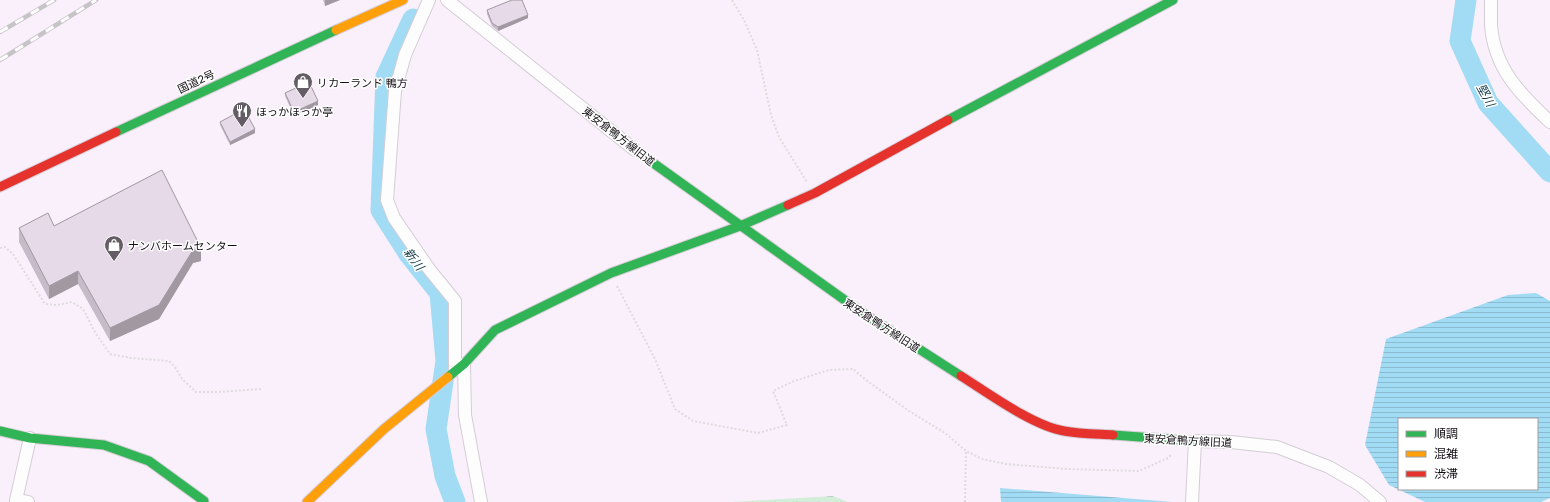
<svg xmlns="http://www.w3.org/2000/svg" width="1550" height="502" font-family="'Golos Text','Noto Sans JP',sans-serif">
<defs>
<pattern id="forest-firs" width="22" height="20" patternUnits="userSpaceOnUse"><rect width="22" height="20" fill="#d2eed9"/><path d="M5 1l3.5 6h-7zM16 11l3.5 6h-7z" fill="#b3cbb9"/></pattern>
<pattern id="water-rules" width="6" height="5" patternUnits="userSpaceOnUse"><rect width="6" height="5" fill="#a2dbf4"/><path d="M0 2.5h6" fill="none" stroke="#8bbbd0"/></pattern>
</defs>
<rect width="100%" height="100%" fill="#faf0fb"/>
<!-- forest -->
<polygon fill="url(#forest-firs)" points="833,496 848,502 729,502 731,502"/>
<!-- water -->
<g fill="url(#water-rules)" fill-rule="evenodd">
<path d="M1536 293 1550 301V498L1541 502H1425L1389 485 1365 445 1386 339 1508 295ZM1399 419H1537V489H1399Z"/>
<polygon points="1000,488 1172,502 1001,502"/>
</g>
<g fill="none" stroke-linecap="round" stroke-linejoin="round">
<!-- river -->
<g stroke="#a2dbf4" stroke-width="21">
<polyline points="1466,0 1460,41 1488,103 1550,172"/>
<polyline points="413,19 386,77 381,210 409,254 440,293 446,361 436,429 445,476 455,502"/>
</g>
<defs>
<g id="street">
<polyline points="429,0 405,55 395,91 387,200 394,218 429,269 455,301 455,370"/>
<polyline points="447,0 635,150"/>
<path d="M1491 0C1491 8 1491 17 1491 25 1494 68 1520 94 1550 122"/>
<polyline points="464,364 465,415 481,502"/>
<polyline points="28,502 16,500 30,438"/>
<polyline points="1192,502 1195,441 1231,442 1277,447 1329,467 1360,485 1380,502"/>
</g>
<g id="fast">
<polyline points="948,120 1173,0"/>
<polyline points="116,132 336,30"/>
<polyline points="635,150 860,311 961,376"/>
<polyline points="448,377 464,364 495,330 611,273 740,226 788,205"/>
<polyline points="0,431 30,438 104,445 149,461 204,501"/>
<polyline points="1113,435 1195,441"/>
</g>
<g id="slow">
<polyline points="336,30 403,0"/>
<polyline points="307,502 384,429 448,377"/>
</g>
<g id="jam">
<polyline points="0,187 116,132"/>
<polyline points="788,205 815,193 948,120"/>
<path d="M961 376C988 393 1033 426 1064 431 1080 434 1097 434 1113 435"/>
</g>
</defs>
<!-- street casing -->
<use href="#street" stroke="#d4cdd5" stroke-width="14"/>
<!-- fast casing -->
<use href="#fast" stroke="#d4cdd5" stroke-width="11"/>
<!-- slow casing -->
<use href="#slow" stroke="#d4cdd5" stroke-width="11"/>
<!-- jam casing -->
<use href="#jam" stroke="#d4cdd5" stroke-width="11"/>
<!-- path -->
<g stroke="#dedbde" stroke-width="2" stroke-dasharray="2 2" stroke-linecap="butt">
<polyline points="732,0 744,20 757,50 771,115 779,137 807,182"/>
<polyline points="0,248 5,247 13,254 45,304 57,305 72,302 83,309 96,334 110,354 131,358 169,361 175,367 182,379 196,392 218,392 261,389"/>
<polyline points="617,286 655,359 675,409 693,421 758,433 787,425 773,391 794,381 829,370 853,369 866,380 909,411 945,433 966,451 982,459 1006,464 1067,469 1139,471 1168,458 1172,454"/>
<polyline points="965,502 966,451"/>
</g>
<!-- street -->
<use href="#street" stroke="#fefdfe" stroke-width="12"/>
<!-- fast -->
<use href="#fast" stroke="#30b455" stroke-width="9"/>
<!-- slow -->
<use href="#slow" stroke="#ff9f0a" stroke-width="9"/>
<!-- jam -->
<use href="#jam" stroke="#e5322d" stroke-width="9"/>
<defs>
<g id="rail">
<polyline points="0,32 54,0"/>
<polyline points="0,60 96,0"/>
</g>
</defs>
<!-- rail casing -->
<use href="#rail" stroke="#c7c4c7" stroke-width="4.5"/>
<!-- rail -->
<use href="#rail" stroke="#fff" stroke-width="3" stroke-dasharray="9" stroke-linecap="butt"/>
</g>
<!-- wall -->
<g fill="#c6bbc8">
<polygon points="323,0 340,0 325,6"/>
<polygon points="487,10 528,18 498,31 492,26 487,14"/>
<polygon points="285,93 318,105 294,116 285,96"/>
<polygon points="220,122 255,133 230,145 220,125"/>
<polygon points="54,226 201,261 193,263 159,319 110,341 78,284 49,299 19,242 19,228"/>
</g>
<!-- shaded-wall -->
<g fill="#a198a2">
<polygon points="325,0 340,0 325,6"/>
<polygon points="528,15 528,18 498,31 498,27"/>
<polygon points="318,101 318,105 294,116 294,112"/>
<polygon points="255,129 255,133 230,145 230,142"/>
<polygon points="201,248 201,261 193,263 159,319 110,341 110,328 193,250"/>
<polygon points="78,271 78,284 49,299 49,286"/>
</g>
<!-- building -->
<g fill="#e6d9e8" stroke="#a198a2">
<polygon points="512,0 522,0 528,15 498,27 492,23 487,10"/>
<polygon points="309,82 318,101 294,112 285,93"/>
<polygon points="244,109 255,129 230,142 220,122"/>
<polygon points="162,170 201,248 193,250 159,305 110,328 78,271 49,286 19,228 48,213 54,226"/>
</g>
<!-- icons -->
<defs>
<symbol id="shop-pin" viewBox="-11 -11 22 30"><path d="M0 17L-7.5 6A9.5 9.5 0 1 1 7.5 6Z" fill="#645d65" stroke="#fff"/><path d="M-5-2.5h2.3a2.7 3.5 0 0 1 5.4 0H5L5.5 6h-11ZM-1.5-2.5h3a1.5 2.3 0 0 0-3 0Z" fill="#fff"/></symbol>
<symbol id="restaurant-pin" viewBox="-11 -11 22 30"><path d="M0 17L-7.5 6A9.5 9.5 0 1 1 7.5 6Z" fill="#645d65" stroke="#fff"/><path d="M-5-6h1v4h1v-4h1v4h1v-4h1v5L-1.5 .5V6h-2V.5L-5-1ZM5-6V6H3V1.5H1.5Q1.5-4 5-6Z" fill="#fff"/></symbol>
</defs>
<g fill-rule="evenodd">
<use href="#shop-pin" x="292" y="71" width="22" height="30"/>
<use href="#restaurant-pin" x="231" y="100" width="22" height="30"/>
<use href="#shop-pin" x="103" y="234" width="22" height="30"/>
</g>
<g text-anchor="middle" dominant-baseline="central" stroke-width="3" stroke-linejoin="round" paint-order="stroke">
<!-- street labels -->
<g font-size="11" fill="#130e14" stroke="#fff">
<text transform="translate(196 81) rotate(-25)">国道2号</text>
<text transform="translate(619 136) rotate(38)">東安倉鴨方線旧道</text>
<text transform="translate(882 325) rotate(33)">東安倉鴨方線旧道</text>
<text transform="translate(1188 440) rotate(3)">東安倉鴨方線旧道</text>
</g>
<!-- poi labels -->
<g font-size="11" fill="#130e14" stroke="#fff" text-anchor="start">
<text x="317" y="82">リカーランド 鴨方</text>
<text x="256" y="111">ほっかほっか亭</text>
<text x="128" y="245">ナンバホームセンター</text>
</g>
<!-- water labels -->
<g font-size="12" font-style="italic" fill="#0c3542" stroke="#fff">
<text transform="translate(1486 95) rotate(61)">堅川</text>
<text transform="translate(414 259) rotate(53)">新川</text>
</g>
</g>
<!-- legend -->
<rect x="1398" y="418" width="140" height="72" fill="#ffffff" stroke="#a19fa1"/>
<rect x="1406" y="431" width="20" height="6" fill="#30b455" stroke="#a19fa1"/>
<text x="1434" y="438" font-size="12" fill="#130e14">順調</text>
<rect x="1406" y="451" width="20" height="6" fill="#ff9f0a" stroke="#a19fa1"/>
<text x="1434" y="458" font-size="12" fill="#130e14">混雑</text>
<rect x="1406" y="471" width="20" height="6" fill="#e5322d" stroke="#a19fa1"/>
<text x="1434" y="478" font-size="12" fill="#130e14">渋滞</text>
</svg>
